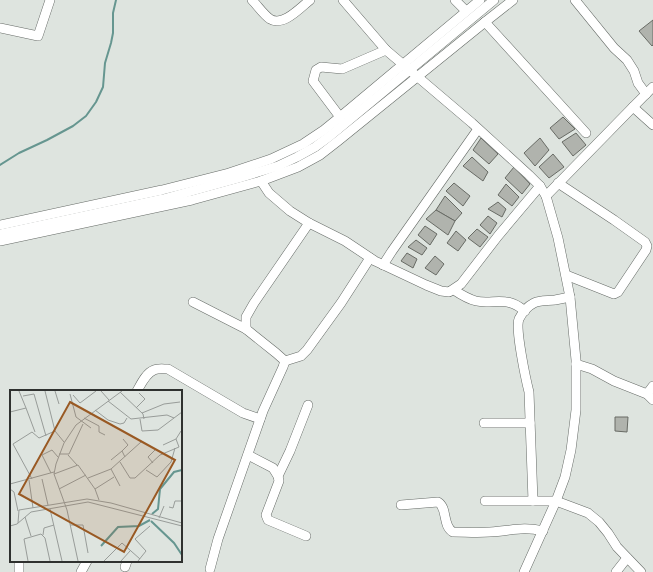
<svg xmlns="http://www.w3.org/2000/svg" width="653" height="572" font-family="'Exo 2',sans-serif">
<rect width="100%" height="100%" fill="#dee4df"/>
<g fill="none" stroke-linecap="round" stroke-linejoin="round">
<!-- stream -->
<polyline stroke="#669690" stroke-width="2" points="0,165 19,153 47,140 73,126 86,116 96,102 103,87 105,63 111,43 113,33 113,13 116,0"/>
</g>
<!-- building -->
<g fill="#b0b3ad" stroke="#686b65">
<polygon points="653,20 653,45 652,46 639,31"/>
<polygon points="563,117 575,129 559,139 550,128"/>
<polygon points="576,133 586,145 573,156 562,142"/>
<polygon points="481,138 498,154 489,164 473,150"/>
<polygon points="540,138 549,150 535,166 524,153"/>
<polygon points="553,154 564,167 549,178 539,167"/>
<polygon points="472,157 488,172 483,181 463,166"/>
<polygon points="514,167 530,184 522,194 505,178"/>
<polygon points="454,183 470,196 463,206 446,191"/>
<polygon points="506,184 519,197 512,206 498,195"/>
<polygon points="445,196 462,213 455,221 436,210"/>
<polygon points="498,202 506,209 502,217 488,209"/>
<polygon points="436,210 455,221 448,235 426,219"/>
<polygon points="488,216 497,223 490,234 480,225"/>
<polygon points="425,226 437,234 430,245 418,235"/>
<polygon points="477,229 488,237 480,247 468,238"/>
<polygon points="456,231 466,240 458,251 447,243"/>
<polygon points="416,240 427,248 422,255 408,247"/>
<polygon points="407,253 417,259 413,268 401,261"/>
<polygon points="435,256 444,264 436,275 425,268"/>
<polygon points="615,417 628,417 627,432 615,431"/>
</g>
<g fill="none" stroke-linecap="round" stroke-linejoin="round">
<defs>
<g id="minor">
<path d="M252 0C258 6 263 14 270 19 283 27 300 8 310 0"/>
<polyline points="343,0 386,50 472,123 529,175 540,186 546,196 558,238 570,297 576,360 576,410 571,450 565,477 556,501 524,572"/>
<polyline points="455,0 466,11"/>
<polyline points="575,0 614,48 627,60 634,71 638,83 646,94"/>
<polyline points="485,22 586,133"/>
<polyline points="0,28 38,36 50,0"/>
<polyline points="633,107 653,125"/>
<polyline points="340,117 313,81 316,70 321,67 342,69 386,50"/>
<polyline points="261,181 269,193 290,211 309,223 345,241 375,261 426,285 441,291 449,292 461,284 498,236 540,186"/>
<polyline points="558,183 614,220 645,242 647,246 646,250 618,292 614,294 566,275"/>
<polyline points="546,196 633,107 653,87"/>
<polyline points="0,225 162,190 229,173 271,159 303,144 324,130 340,117 480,0"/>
<polyline points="0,234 163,199 239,178 278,166 297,157 315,147 330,136 494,0"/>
<polyline points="0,241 192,200 261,181 298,167 320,155 338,141 485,22 513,0"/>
<polyline points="383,265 392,251 478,129"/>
<path d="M454 290C460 294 468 299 476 301 488 304 500 299 511 303 516 304 521 308 525 311"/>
<polyline points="193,302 246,329 276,353 285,361"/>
<polyline points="246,329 246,317 254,303 309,223"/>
<polyline points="285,361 301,356 307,350 341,303 370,258"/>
<polyline points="576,364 592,369 614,381 647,394 653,400"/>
<path d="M137 391C141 384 146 373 154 370 158 368 163 369 168 369L243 413 260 419"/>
<polyline points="647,394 653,386"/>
<polyline points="484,423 530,423"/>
<polyline points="248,455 273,468 278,476 279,481 266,515 268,520 306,536"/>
<polyline points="278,476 290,451 308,405"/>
<polyline points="485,501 556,501 588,513 599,522 608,533 617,547 641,572"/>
<path d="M533 501 529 392C526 380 515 329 519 319 522 313 528 306 534 303 540 300 548 301 555 300 560 299 565 298 570 297"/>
<path d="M401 505 438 502C448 508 442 526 453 532 465 532 478 533 490 532 511 531 522 526 543 531"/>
<polyline points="19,561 19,572"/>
<polyline points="125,567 127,561"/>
<polyline points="210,569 218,539 263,411 283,367 285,361"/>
<polyline points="81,572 87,561"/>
<polyline points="616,572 627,558"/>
</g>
</defs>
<!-- minor casing -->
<use href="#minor" stroke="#666b67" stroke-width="10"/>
<!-- minor -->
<use href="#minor" stroke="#fff" stroke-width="9"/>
</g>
<!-- overview -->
<g transform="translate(10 390)">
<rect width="172" height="172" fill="#dee4df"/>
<path fill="none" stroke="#669690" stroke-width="2" d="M142 124 148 119 150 99 164 82 172 80M141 131 164 153 172 165M91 156 108 137 129 136 140 130"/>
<path fill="none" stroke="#989c99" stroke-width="1" d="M35 1 45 41 54 52M45 1 49 14M91 1 99 10M110 2 133 24 134 29M60 4 66 27 81 38M63 5 70 13 86 1M13 6 24 4 36 46M98 11 121 29 157 25 164 28M16 18 25 42M126 18 135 9 129 3M85 20 98 30 110 34 114 33 117 28M0 22 16 18 9 1M132 23 154 14 170 12M74 28 89 36V42L95 45M130 29 132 41 148 40 172 22M113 49 118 55 112 61 115 67M153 55 166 49 171 41M49 64H59L73 34M58 65 67 75M101 70 112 61M110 72 120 88H125L150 65 169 57 166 49M143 73 138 67 145 60M101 79 110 96M136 80 147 87 161 72 165 58M41 83 32 65 42 60 48 67M44 84 68 75 85 99 89 110M78 88 101 79 131 52M22 89 3 54 22 42 29 48 45 41M32 89 38 115M19 90 23 118M0 94 44 82M0 99 4 102 8 121M49 99 76 85M85 99 104 87M159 117 163 118 165 111H172M40 119 52 171M15 127 21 146M149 128 154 116M8 133 9 120 77 109 101 113 172 133M60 135H73L78 163M0 136 7 134 21 122 78 112 172 136M33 145 34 138 44 135M18 171 14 149 31 144 35 148 40 171M68 171 57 120 44 84 46 74 54 53 66 35 112 1M94 171 112 153 130 169M111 171 120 161M128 171 136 161 125 149 140 136"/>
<path fill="#995923" fill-opacity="0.15" stroke="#995923" stroke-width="2" d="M60 12 165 70 114 162 9 104Z"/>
<rect width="172" height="172" fill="none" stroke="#2f312f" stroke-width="2"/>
</g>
</svg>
